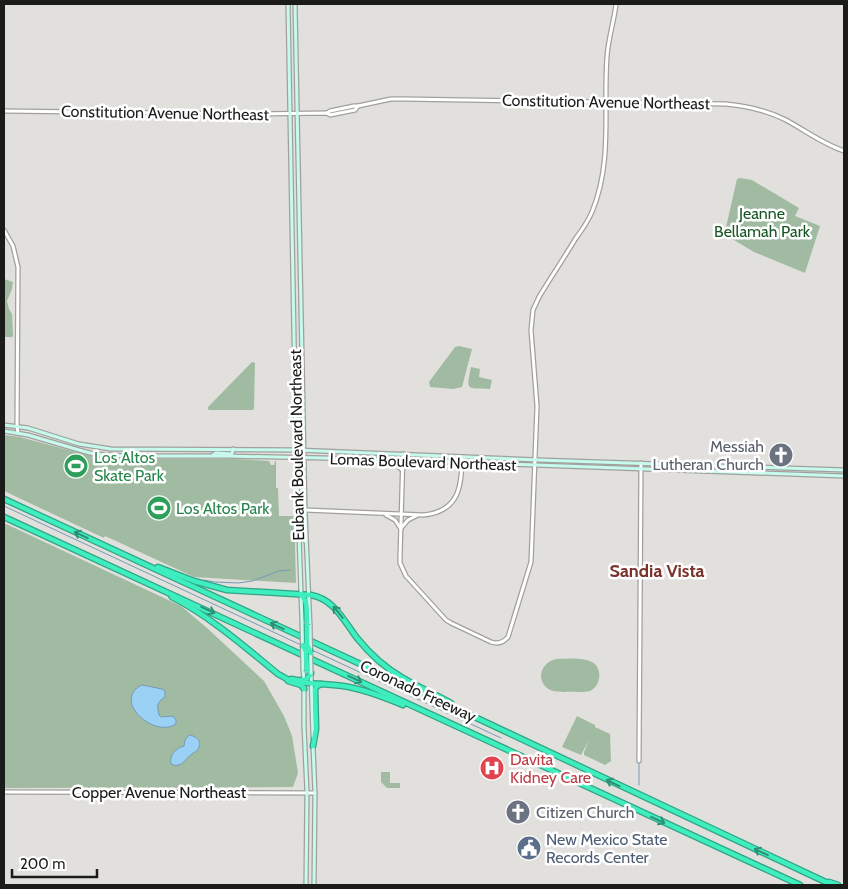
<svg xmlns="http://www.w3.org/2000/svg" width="848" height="889" font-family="Cabin,sans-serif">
<rect width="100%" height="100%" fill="#e1e0dd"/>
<!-- green -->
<g fill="#a0bba2">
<polygon points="740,178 752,180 799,208 795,216 820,226 805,273 754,252 734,240 724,236 737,179"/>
<polygon points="4,279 13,282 12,289 7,301 9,309 12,314 13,336 12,337 4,337"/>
<polygon points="459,346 472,349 462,387 453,389 430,387 429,382 455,347"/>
<polygon points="252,362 255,363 254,409 252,410 209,410 208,409 208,407"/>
<path d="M471 367 480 369 479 377 492 380 490 389C466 388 466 391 471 367Z"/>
<polygon points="4,435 20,437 72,451 95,457 116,459 235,459 269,461 271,465 274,465 275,461 276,461 276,488 278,488 279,516 293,516 296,518 295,546 296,583 194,577 105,536 104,538 4,491"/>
<polygon points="4,523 181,606 207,628 264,681 284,716 292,736 298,773 293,787 4,788"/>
<path d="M557 659C567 659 582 657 592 662 603 668 601 686 590 691 586 692 582 692 578 692 570 691 554 694 547 688 535 677 543 661 557 659Z"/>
<polygon points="577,716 595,725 595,727 610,734 611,761 605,765 584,755 584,752 589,740 581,755 562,747"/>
<polygon points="381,772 390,772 390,783 400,783 400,788 387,788 381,782"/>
</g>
<!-- water -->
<g fill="#9cd1f6" stroke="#759ab4">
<path d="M142 685 162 689 165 691V697C156 703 157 705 159 715L161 717 173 716 176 720V724C154 739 111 700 142 685Z"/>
<path d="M189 735C196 736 203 741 198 749 195 754 196 750 192 754 184 759 182 769 171 764 169 755 176 748 184 746L185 740Z"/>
</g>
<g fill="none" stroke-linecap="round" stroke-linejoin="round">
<!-- stream -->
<g stroke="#759ab4" stroke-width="1">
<polyline points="4,506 301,645"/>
<polyline points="204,580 215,582 238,583 252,581 279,571 290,570"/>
<polyline points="312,650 501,738"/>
<polyline points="639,785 639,761"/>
</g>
<defs>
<g id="tertiary">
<polyline points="4,111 247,114 327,113 330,115 355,110 358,106"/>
<path d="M327 113 330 111 354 106H358L391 99H404L726 104C747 106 768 111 786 120 806 131 823 144 844 151"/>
<polyline points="4,230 13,246 18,267 17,426 18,433"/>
<path d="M403 454 400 557V563L406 576 446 620 451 623 491 642C497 644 503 643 508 637L531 562 537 406 531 330 533 310 539 297C551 277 564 258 576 238 582 230 588 221 592 212 613 161 603 110 607 57 608 39 614 22 616 4"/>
<path d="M369 460C380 464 395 459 402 470"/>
<path d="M305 510 423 515C459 512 462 486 462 457"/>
<polyline points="386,515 395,520 401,529"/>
<polyline points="402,527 408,520 416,516"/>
<polyline points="639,761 641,463"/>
<polyline points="4,792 315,793"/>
</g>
<g id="secondary">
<polyline points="288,4 296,447 302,622"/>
<polyline points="295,4 305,510 310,626"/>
<polyline points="4,425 28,428 79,444 111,449 296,450 538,460 844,470"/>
<polyline points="4,431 28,435 79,450 94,454 127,456 226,456 369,459 844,476"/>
<polyline points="213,455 216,453 232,454 233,449"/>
<polyline points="298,513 302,515 305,541"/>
<polyline points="303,669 304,681"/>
<polyline points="311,673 313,737"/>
<polyline points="304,687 304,726 307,792 306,885"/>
<polyline points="313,746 315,793 314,885"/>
</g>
<g id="motorway">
<polyline points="4,499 464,712 832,885"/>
<polyline points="4,517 800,885"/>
<path d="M158 567 194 581 227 590 311 595C334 599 344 621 357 638 370 654 385 668 403 678 418 687 435 694 451 703"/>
<path d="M301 595C309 601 306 615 307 624"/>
<path d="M172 597C211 617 245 647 278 674L287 679 288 681 301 685 304 689"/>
<path d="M291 679C300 681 307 682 311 673"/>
<path d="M299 682C314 684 328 684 343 686 363 689 384 697 403 705"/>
<polyline points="313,746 316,729 315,689 317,686 321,684"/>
<polyline points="829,882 838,885"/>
</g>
</defs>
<!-- tertiary casing -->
<use href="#tertiary" stroke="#a1a09c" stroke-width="5.5"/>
<!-- secondary casing -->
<use href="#secondary" stroke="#a1a09c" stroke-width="5.5"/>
<!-- motorway casing -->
<use href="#motorway" stroke="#32a485" stroke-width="7"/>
<!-- tertiary -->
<use href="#tertiary" stroke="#fff" stroke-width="3"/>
<!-- secondary -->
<use href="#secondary" stroke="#c5faec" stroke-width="3"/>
<!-- motorway -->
<use href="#motorway" stroke="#3eeebe" stroke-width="4.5"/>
<defs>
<g id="secondary-bridge">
<polyline points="302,622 303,669"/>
<polyline points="310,626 311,673"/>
</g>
<g id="motorway-bridge">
<polyline points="307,624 307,645 311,653"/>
<polyline points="303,645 306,652 307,671"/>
</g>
</defs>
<!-- secondary-bridge casing -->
<use href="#secondary-bridge" stroke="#a1a09c" stroke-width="5.5" stroke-linecap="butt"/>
<!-- motorway-bridge casing -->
<use href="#motorway-bridge" stroke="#32a485" stroke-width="7" stroke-linecap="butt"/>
<!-- secondary-bridge -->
<use href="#secondary-bridge" stroke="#c5faec" stroke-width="3"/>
<!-- motorway-bridge -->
<use href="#motorway-bridge" stroke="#3eeebe" stroke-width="4.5"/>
</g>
<!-- one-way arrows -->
<defs><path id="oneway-shaft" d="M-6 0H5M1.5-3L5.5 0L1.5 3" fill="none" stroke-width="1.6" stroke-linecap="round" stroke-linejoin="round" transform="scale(1.25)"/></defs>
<g stroke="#2e8f74">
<use href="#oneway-shaft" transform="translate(81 535) rotate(-155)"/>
<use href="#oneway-shaft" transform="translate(208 610) rotate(25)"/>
<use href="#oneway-shaft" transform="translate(338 612) rotate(-129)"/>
<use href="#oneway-shaft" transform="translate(277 626) rotate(-155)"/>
<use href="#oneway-shaft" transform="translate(355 679) rotate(25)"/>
<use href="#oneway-shaft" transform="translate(613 783) rotate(-154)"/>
<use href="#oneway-shaft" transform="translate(658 820) rotate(25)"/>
<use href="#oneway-shaft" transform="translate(761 852) rotate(-155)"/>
</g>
<!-- icons -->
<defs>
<symbol id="church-disc" viewBox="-11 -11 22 22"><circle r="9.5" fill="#6b7280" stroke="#fff"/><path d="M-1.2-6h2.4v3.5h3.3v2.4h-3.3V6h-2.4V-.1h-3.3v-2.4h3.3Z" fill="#fff"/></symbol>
<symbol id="stadium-disc" viewBox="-11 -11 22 22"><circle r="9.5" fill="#2e9e5b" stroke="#fff"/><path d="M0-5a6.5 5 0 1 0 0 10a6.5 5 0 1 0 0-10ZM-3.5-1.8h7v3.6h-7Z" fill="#fff"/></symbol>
<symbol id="hospital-disc" viewBox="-11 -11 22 22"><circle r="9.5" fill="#e0444e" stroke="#fff"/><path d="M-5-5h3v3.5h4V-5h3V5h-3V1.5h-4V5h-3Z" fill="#fff"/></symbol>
<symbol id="civic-disc" viewBox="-11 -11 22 22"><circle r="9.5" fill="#5c6f8a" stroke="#fff"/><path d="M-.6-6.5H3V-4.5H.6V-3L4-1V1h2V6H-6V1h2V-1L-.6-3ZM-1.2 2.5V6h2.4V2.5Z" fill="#fff"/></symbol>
</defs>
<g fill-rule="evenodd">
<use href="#church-disc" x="767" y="441" width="28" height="28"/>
<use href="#stadium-disc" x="62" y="452" width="28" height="28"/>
<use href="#stadium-disc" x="145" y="494" width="28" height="28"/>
<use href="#hospital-disc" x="478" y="754" width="28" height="28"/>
<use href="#church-disc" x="504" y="798" width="28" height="28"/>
<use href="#civic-disc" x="515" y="834" width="28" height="28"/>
</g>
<g text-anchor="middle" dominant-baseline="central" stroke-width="5" stroke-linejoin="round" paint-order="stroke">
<!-- street labels -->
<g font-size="16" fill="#1b1b1a" stroke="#fff">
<text transform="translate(606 102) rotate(1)">Constitution Avenue Northeast</text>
<text transform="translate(165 113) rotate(1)">Constitution Avenue Northeast</text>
<text transform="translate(297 445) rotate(-91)">Eubank Boulevard Northeast</text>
<text transform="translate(423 462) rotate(2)">Lomas Boulevard Northeast</text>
<text transform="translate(418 691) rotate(25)">Coronado Freeway</text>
<text x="159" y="792">Copper Avenue Northeast</text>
</g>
<!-- park labels -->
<g font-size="16" fill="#165723" stroke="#fff">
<text x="762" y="213">Jeanne<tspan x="762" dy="18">Bellamah Park</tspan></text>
</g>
<!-- worship labels -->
<g font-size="16" fill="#5b616d" stroke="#fff" text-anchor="end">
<text x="764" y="446">Messiah<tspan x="764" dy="18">Lutheran Church</tspan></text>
<text x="536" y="812" text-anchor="start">Citizen Church</text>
</g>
<!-- leisure labels -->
<g font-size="16" fill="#27864d" stroke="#fff" text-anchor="start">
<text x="94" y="457">Los Altos<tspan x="94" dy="18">Skate Park</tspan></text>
<text x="176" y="508">Los Altos Park</text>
</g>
<!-- health labels -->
<g font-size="16" fill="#be3a42" stroke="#fff" text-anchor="start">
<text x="510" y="759">Davita<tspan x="510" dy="18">Kidney Care</tspan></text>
</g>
<!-- service labels -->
<g font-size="16" fill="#4e5e75" stroke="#fff" text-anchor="start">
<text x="546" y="839">New Mexico State<tspan x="546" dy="18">Records Center</tspan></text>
</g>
<!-- neighbourhood labels -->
<g font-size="18" font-weight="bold" fill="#79332b" stroke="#fff">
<text x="657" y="571">Sandia Vista</text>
</g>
</g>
<!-- border -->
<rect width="848" height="889" fill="none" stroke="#1b1b1a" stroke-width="10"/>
<!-- scale -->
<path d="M12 869v8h85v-8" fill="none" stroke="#1b1b1a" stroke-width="2.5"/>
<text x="20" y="869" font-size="15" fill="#1b1b1a" stroke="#ffffff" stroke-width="4" paint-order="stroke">200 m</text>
</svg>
